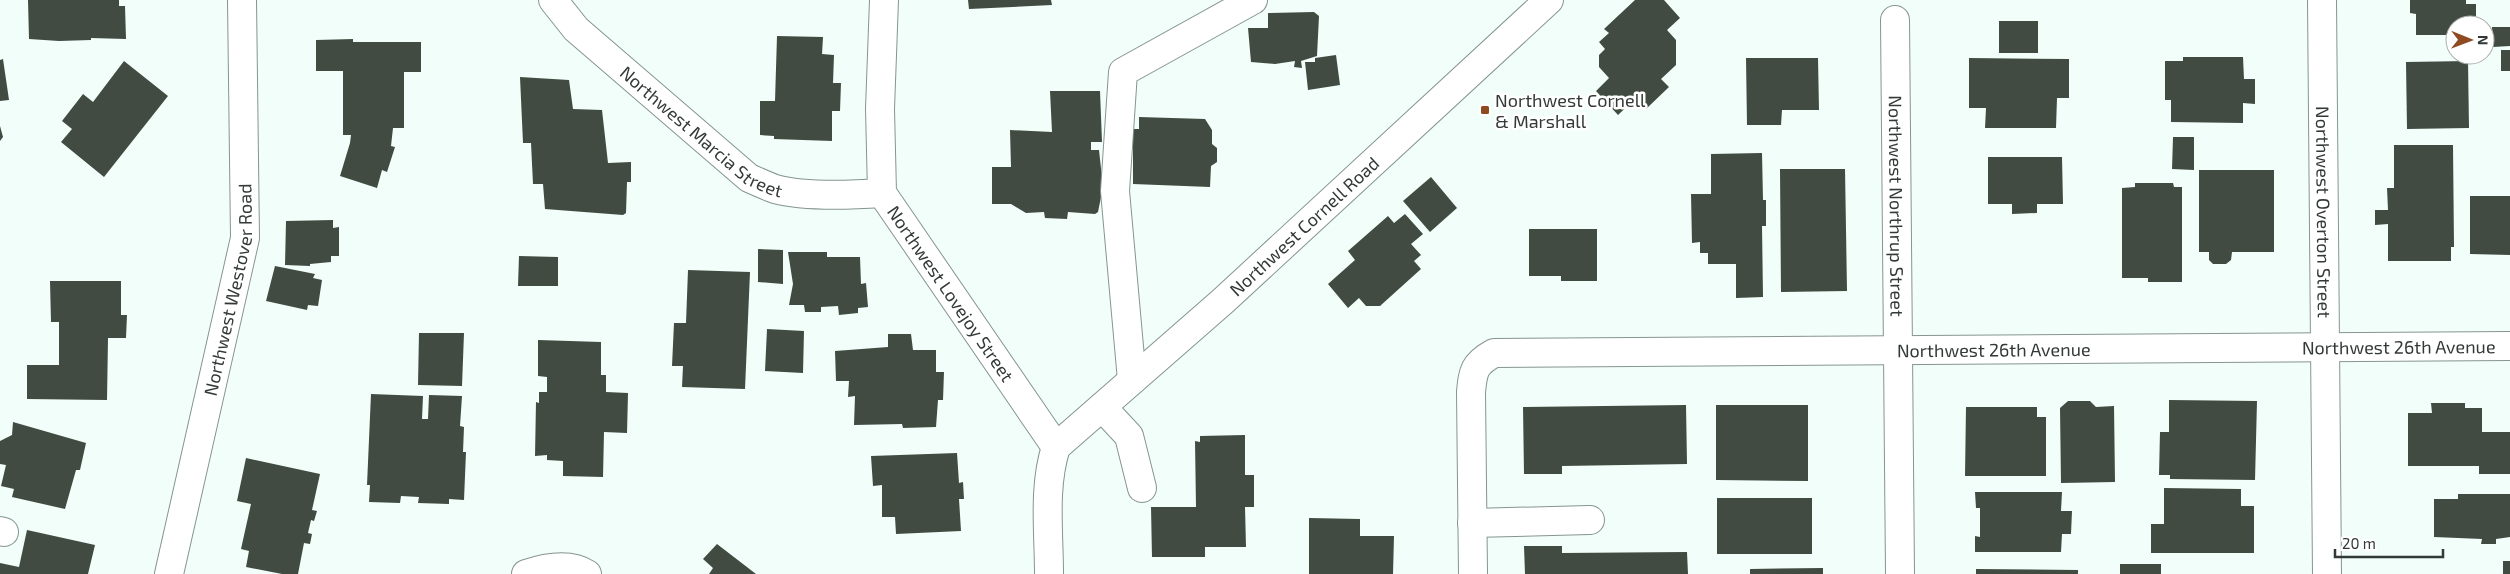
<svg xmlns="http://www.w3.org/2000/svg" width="2510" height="574" font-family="'Exo 2',sans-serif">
<rect width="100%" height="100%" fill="#f1fef9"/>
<!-- building -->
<g fill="#414b41">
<polygon points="28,0 119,0 119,6 125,6 126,39 91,38 91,40 59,41 29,39"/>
<polygon points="968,0 1051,0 1052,5 969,9"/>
<polygon points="1635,0 1664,0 1680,18 1667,30 1676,40 1676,65 1661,79 1669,87 1646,109 1636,98 1618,115 1596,91 1609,78 1599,67 1599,55 1605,49 1599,42 1609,33 1604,29"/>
<polygon points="2410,0 2466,0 2466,4 2476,4 2476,25 2455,25 2455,35 2416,35 2416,14 2410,13"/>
<polygon points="1314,12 1319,16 1317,56 1301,61 1302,68 1294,67 1295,61 1275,64 1251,62 1248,28 1268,28 1268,13"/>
<rect x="1999" y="21" width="39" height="32"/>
<polygon points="2492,27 2510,27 2510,46 2493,47"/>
<polygon points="777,36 823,37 822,54 834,55 833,83 841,83 840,111 832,111 832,141 774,139 774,136 760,135 760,101 775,101"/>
<polygon points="353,39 353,42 421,42 421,72 404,72 404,128 393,128 391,146 395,147 387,172 382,170 377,188 340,176 350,143 351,135 343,135 343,71 316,71 316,40"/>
<rect x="2501" y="50" width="9" height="21"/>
<polygon points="1336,55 1340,85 1308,90 1305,62 1315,62 1315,58"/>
<polygon points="2183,57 2243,57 2244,79 2255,79 2255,104 2243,103 2243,123 2171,122 2171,100 2165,100 2165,61 2183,61"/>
<polygon points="1746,58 1818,58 1819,110 1782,110 1781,125 1747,125"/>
<polygon points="1969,58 2069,59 2069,98 2057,98 2056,128 1985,128 1986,108 1969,108"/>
<polygon points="3,59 9,100 0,101 0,60"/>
<polygon points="124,61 168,96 104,177 61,142 72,129 62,121 83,94 93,102"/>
<polygon points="2468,61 2469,128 2407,129 2406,62"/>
<polygon points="520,77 569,80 573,109 602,110 608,163 631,162 631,182 627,182 626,213 623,215 545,209 543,184 533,184 531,143 523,143"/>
<polygon points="1050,91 1100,91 1102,142 1091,142 1091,150 1099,150 1103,187 1098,212 1095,214 1068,212 1067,219 1045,218 1044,212 1026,213 1011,204 992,204 992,167 1011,167 1010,130 1052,132"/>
<polygon points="1139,117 1205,119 1212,130 1212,144 1217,148 1217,162 1211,166 1210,187 1133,184 1133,129 1139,129"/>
<polygon points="0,126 3,137 0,141"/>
<polygon points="2173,137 2194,137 2194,170 2172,169"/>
<polygon points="2394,145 2453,145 2454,247 2451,247 2451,261 2388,261 2388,224 2375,225 2375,210 2388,210 2387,188 2394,188"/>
<polygon points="1762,153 1763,200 1766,200 1766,226 1762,226 1763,297 1736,298 1736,264 1708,264 1708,253 1700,253 1700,242 1692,243 1691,194 1711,194 1711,154"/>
<polygon points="1988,157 2062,157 2063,204 2037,204 2037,213 2012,214 2012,204 1988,204"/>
<polygon points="1780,169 1845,169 1847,291 1781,292"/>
<polygon points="2199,170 2274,170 2274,252 2232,252 2231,260 2226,264 2213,264 2209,260 2209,252 2199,252"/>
<polygon points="1431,177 1457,208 1430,232 1403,201"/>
<polygon points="2135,183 2173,183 2174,187 2182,187 2182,282 2148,282 2148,278 2122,278 2122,188 2135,187"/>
<polygon points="2470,196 2510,196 2510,255 2470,254"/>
<polygon points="1405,214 1423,234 1411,244 1421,255 1414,261 1421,269 1380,306 1366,306 1359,298 1348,308 1328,284 1355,260 1348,251 1388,216 1394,223"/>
<polygon points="333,220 333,228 339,227 339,256 331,256 331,262 310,264 310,266 285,265 286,221"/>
<polygon points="1529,229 1597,229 1597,281 1561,281 1561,276 1529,276"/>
<polygon points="758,249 783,250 783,284 758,282"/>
<polygon points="788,252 827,252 827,257 860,257 861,284 866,283 868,307 858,308 858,313 839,315 838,306 821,307 821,312 805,312 804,305 789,305 793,284"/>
<polygon points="519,256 558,257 558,286 518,286"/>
<polygon points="275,266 315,274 313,278 322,280 318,306 308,305 307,310 266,301"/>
<polygon points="688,270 750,272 745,389 682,387 683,366 672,366 674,323 686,323"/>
<polygon points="50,281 121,281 121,315 127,315 126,338 108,338 107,400 27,399 27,365 59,365 59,322 51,322"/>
<polygon points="767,329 804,331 803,373 765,371"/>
<polygon points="419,333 464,333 462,386 418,385"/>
<polygon points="888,334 911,334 913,350 936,350 936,372 944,372 943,400 938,400 936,427 903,428 902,424 854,425 855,396 848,397 849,381 836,381 835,351 888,347"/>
<polygon points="538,340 601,342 601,375 606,375 606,392 628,393 627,433 604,432 603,477 563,476 563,461 547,460 547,455 535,456 536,402 539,403 539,392 547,392 547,377 538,376"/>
<polygon points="371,394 423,396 422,419 428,419 429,395 462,396 460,426 464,427 463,452 466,452 464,500 449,499 449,504 418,503 419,497 401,496 400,503 369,502 370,485 367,485"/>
<polygon points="2169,400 2257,401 2255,480 2170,479 2170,475 2159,475 2160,432 2169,432"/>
<polygon points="2068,401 2090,401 2096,407 2114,406 2115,482 2061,483 2060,408"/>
<polygon points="2431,403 2465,403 2465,408 2482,408 2482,432 2510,432 2510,474 2479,474 2479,466 2408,466 2408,413 2432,413"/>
<polygon points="1686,405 1687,464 1562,466 1562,474 1524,474 1523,407"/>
<polygon points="1716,405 1808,405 1808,481 1716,480"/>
<polygon points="1966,407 2037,407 2037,417 2046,417 2046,476 1965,476"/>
<polygon points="13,422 86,443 80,470 76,470 65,509 12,497 14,489 1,486 6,465 0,464 0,441 12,435"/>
<polygon points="1245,435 1245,475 1254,475 1254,507 1245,507 1246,547 1205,547 1205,557 1152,557 1151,507 1196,507 1195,441 1200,442 1200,436"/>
<polygon points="957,453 959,483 963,482 964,499 959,499 961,531 896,534 895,517 882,517 882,485 873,486 871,456"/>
<polygon points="246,458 320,474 312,510 317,511 314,521 311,520 308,533 312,534 310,544 304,543 298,574 282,574 246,567 249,551 241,549 251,504 237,501"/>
<polygon points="2164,488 2241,489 2241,506 2254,506 2254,553 2151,553 2151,524 2164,524"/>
<polygon points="1975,492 2062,492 2061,511 2072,511 2071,534 2062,534 2061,552 1975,552 1975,536 1980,537 1980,508 1976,508"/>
<polygon points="2458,494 2510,494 2510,537 2496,539 2496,544 2481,544 2482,539 2434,537 2434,499 2458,499"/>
<rect x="1717" y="498" width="95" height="56"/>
<polygon points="1309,518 1360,519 1360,536 1394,536 1393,574 1309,574"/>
<polygon points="27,530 95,545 88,574 0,574 0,563 19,567"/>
<polygon points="717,544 756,574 709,574 713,568 703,559"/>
<polygon points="1524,546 1562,546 1562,553 1687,552 1688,574 1525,574"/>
<rect x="2503" y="561" width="7" height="13"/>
<rect x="2120" y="564" width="41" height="10"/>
<polygon points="1823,568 1823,574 1750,574 1750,569"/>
<polygon points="1976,569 2078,570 2078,574 1976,574"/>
</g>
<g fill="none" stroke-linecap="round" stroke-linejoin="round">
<defs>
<g id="minor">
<path id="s1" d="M553 0 576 29 749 178C758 182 767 186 775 189 804 197 852 195 882 193"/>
<path id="s2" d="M884 0 880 109 882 193 1056 447"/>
<path id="s3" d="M2322 0 2327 574"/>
<path id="s4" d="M1895 20 1900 574"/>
<polyline points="1132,380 1115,191 1123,72 1253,0"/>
<polyline points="1102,407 1129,436 1142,488"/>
<polyline points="1472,523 1590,520"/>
<polyline points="0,531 4,532"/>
<path id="s5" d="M169 574 245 238 242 0"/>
<path d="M526 574C544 568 570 563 587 574"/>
<path id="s6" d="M1473 574 1471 392C1473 371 1474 364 1494 353L2510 346"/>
</g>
<g id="major">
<path id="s7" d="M1049 574C1049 532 1043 487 1056 447L1223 301 1549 0"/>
</g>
</defs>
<!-- minor casing -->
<use href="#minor" stroke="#85958f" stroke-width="30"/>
<!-- major casing -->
<use href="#major" stroke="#85958f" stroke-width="30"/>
<!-- minor -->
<use href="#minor" stroke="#fff" stroke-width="28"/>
<!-- major -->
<use href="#major" stroke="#fff" stroke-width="28"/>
</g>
<!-- markers -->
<rect fill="#8f4a21" stroke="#fff" stroke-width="2" x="1480" y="105" width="10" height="10" rx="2.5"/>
<g text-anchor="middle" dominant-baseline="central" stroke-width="5" stroke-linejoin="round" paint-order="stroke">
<!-- poi labels -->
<g font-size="18" fill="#333937" stroke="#fff" text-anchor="start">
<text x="1495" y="100">Northwest Cornell<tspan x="1495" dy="21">&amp; Marshall</tspan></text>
</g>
<!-- street labels -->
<g font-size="18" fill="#333937" stroke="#fff">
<text stroke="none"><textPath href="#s1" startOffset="200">Northwest Marcia Street</textPath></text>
<text stroke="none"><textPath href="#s4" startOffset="186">Northwest Northrup Street</textPath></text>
<text stroke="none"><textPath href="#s3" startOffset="212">Northwest Overton Street</textPath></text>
<text stroke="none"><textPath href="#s7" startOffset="460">Northwest Cornell Road</textPath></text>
<text stroke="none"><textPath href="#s5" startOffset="291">Northwest Westover Road</textPath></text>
<text stroke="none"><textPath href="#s2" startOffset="315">Northwest Lovejoy Street</textPath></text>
<text stroke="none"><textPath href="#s6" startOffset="1135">Northwest 26th Avenue</textPath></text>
<text stroke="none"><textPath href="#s6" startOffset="730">Northwest 26th Avenue</textPath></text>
</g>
</g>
<!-- north arrow -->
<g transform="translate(2470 40) rotate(91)"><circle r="24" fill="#ffffff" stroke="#adb0af"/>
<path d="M0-4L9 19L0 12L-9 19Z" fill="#8f4a21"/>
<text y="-8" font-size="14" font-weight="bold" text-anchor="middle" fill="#333937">N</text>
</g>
<!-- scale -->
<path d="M2335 549v8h108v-8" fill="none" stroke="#333937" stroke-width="2.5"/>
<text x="2342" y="549" font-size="15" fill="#333937" stroke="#ffffff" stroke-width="4" paint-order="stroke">20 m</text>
</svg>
